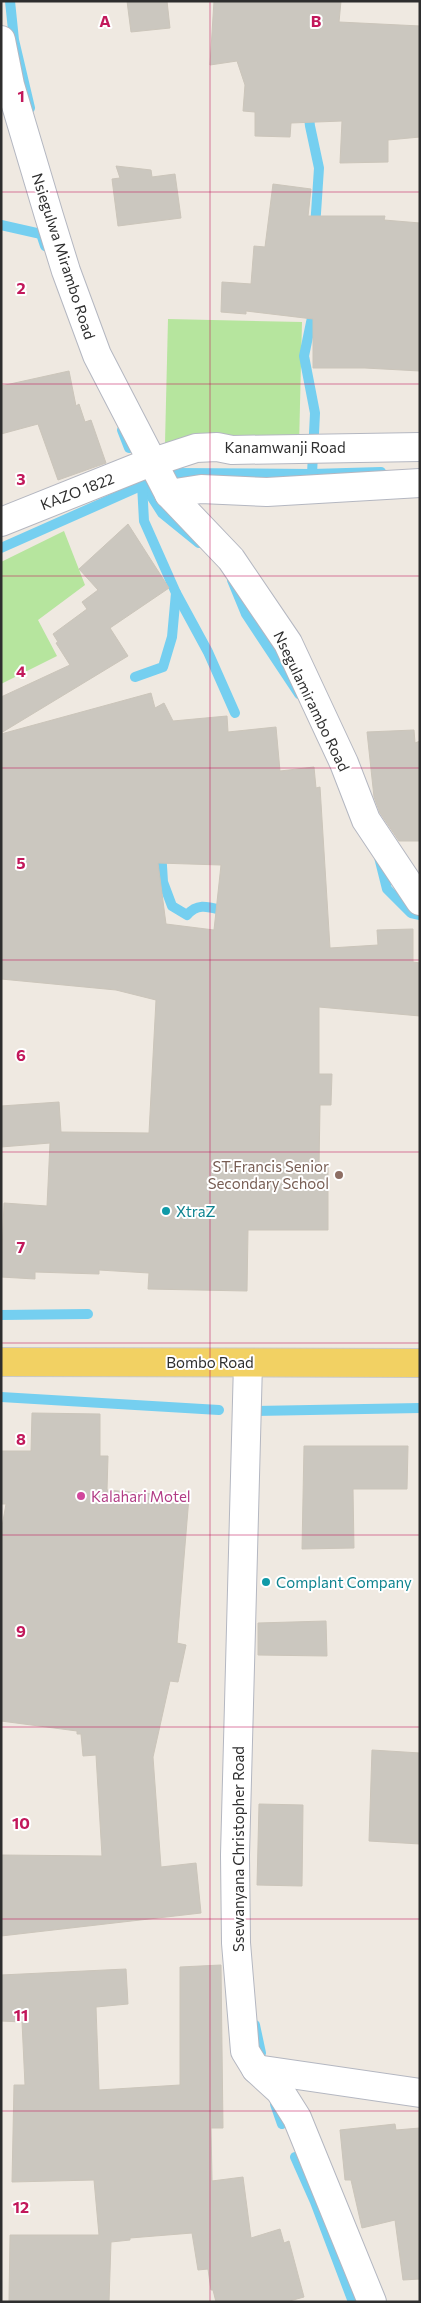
<svg xmlns="http://www.w3.org/2000/svg" width="421" height="2303" font-family="Commissioner,sans-serif">
<rect width="100%" height="100%" fill="#efe9e1"/>
<!-- green -->
<g fill="#b6e59e">
<polygon points="168,319 302,322 299,446 165,443"/>
<polygon points="64,531 85,585 38,620 57,656 1,684 1,562"/>
</g>
<g fill="none" stroke-linecap="round" stroke-linejoin="round">
<!-- stream -->
<g stroke="#75cff0" stroke-width="10">
<polyline points="10,1 14,40 30,108"/>
<polyline points="308,109 310,126 319,168 315,228"/>
<polyline points="1,225 41,234 45,246"/>
<polyline points="122,430 129,448"/>
<polyline points="173,473 312,474 381,472"/>
<polyline points="312,474 315,413 304,356 314,308"/>
<polyline points="144,485 162,513 199,543"/>
<polyline points="1,548 143,485"/>
<polyline points="232,580 246,614 299,694"/>
<polyline points="176,593 208,652 235,713"/>
<polyline points="135,677 163,667 172,637 176,593 144,521 141,466"/>
<path d="M161 850 163 882 172 906 187 915C198 902 209 907 225 911L224 916"/>
<polyline points="379,857 387,889 411,913 420,915"/>
<polyline points="1,1315 88,1314"/>
<polyline points="1,1397 219,1410"/>
<polyline points="255,1418 255,1411 420,1408"/>
<polyline points="255,2025 261,2053"/>
<polyline points="275,2104 282,2124"/>
<polyline points="295,2157 315,2202 353,2302"/>
</g>
</g>
<!-- building -->
<g fill="#cbc7bf" stroke="#cbc5ba" fill-rule="evenodd">
<polygon points="127,1 167,1 170,28 131,32"/>
<polygon points="214,1 341,1 339,22 420,26 420,137 388,140 388,162 340,163 342,121 291,123 290,137 255,136 255,112 243,111 245,85 237,61 210,65"/>
<polygon points="116,166 151,170 152,177 175,174 181,218 118,226 112,179 120,178"/>
<polygon points="273,184 311,189 308,216 385,216 384,220 420,223 420,371 365,368 313,368 313,319 246,311 246,314 221,312 222,282 251,284 254,246 265,247"/>
<polygon points="69,371 76,406 79,404 85,422 91,420 106,463 58,480 38,424 1,434 1,386"/>
<polygon points="128,524 169,588 110,628 128,656 1,733 1,697 70,665 56,643 58,642 53,634 87,609 82,602 98,590 79,569"/>
<path d="M151 693 155 708 164 703 173 721 227 716 228 732 276 727 280 771 314 767 316 788 320 787 330 948 378 945 377 930 413 929V962L420 963V1016L319 1007V1074H332L331 1105H320L319 1167H328V1230H248L247 1291 148 1289 149 1273 99 1270V1274L35 1272V1279L1 1277 4 1203 47 1206 50 1143 1 1147V1106L59 1102 61 1132 149 1133 156 1000 116 990 1 979V734ZM158 863 221 865 214 930 166 924Z"/>
<polygon points="414,730 415,743 420,741 420,841 399,841 380,813 374,797 367,732"/>
<polygon points="32,1413 100,1414 100,1456 108,1456 107,1490 189,1497 177,1643 186,1645 178,1682 170,1681 153,1757 161,1867 196,1863 201,1913 1,1936 1,1855 102,1856 96,1755 83,1756 81,1734 77,1734 77,1731 1,1721 1,1532 6,1504 1,1504 1,1451 31,1451"/>
<polygon points="304,1446 408,1446 407,1489 353,1489 354,1548 302,1549"/>
<polygon points="326,1621 327,1656 258,1655 258,1623"/>
<polygon points="372,1750 420,1753 420,1844 369,1841"/>
<polygon points="259,1804 303,1805 302,1886 257,1885"/>
<polygon points="221,1965 223,2128 211,2128 212,2181 243,2177 251,2238 280,2229 284,2243 289,2241 304,2297 286,2302 216,2302 213,2290 211,2290 208,2269 198,2270 192,2233 130,2238 130,2240 111,2242 109,2302 9,2302 10,2235 99,2235 94,2180 12,2182 14,2085 25,2085 22,2022 1,2021 1,1975 126,1969 128,2004 96,2007 99,2090 180,2085 180,1967"/>
<polygon points="395,2124 396,2130 420,2128 420,2279 403,2280 395,2220 362,2228 351,2180 345,2180 340,2130"/>
</g>
<g fill="none" stroke-linecap="round" stroke-linejoin="round">
<defs>
<g id="minor">
<polyline points="1,40 10,85 49,216 66,271 97,355 169,494 231,559 288,643 344,763 366,820 420,901"/>
<polyline points="169,494 201,489 267,492 420,483"/>
<polyline points="1,522 141,466 196,448 217,447 232,450 420,447"/>
<polyline points="248,1363 235,1855 236,1943 245,2051 256,2069 280,2091 297,2118 372,2302"/>
<polyline points="256,2069 420,2093"/>
</g>
<polyline id="primary" points="1,1362 420,1363"/>
</defs>
<!-- minor casing -->
<use href="#minor" stroke="#b4b7c1" stroke-width="30"/>
<!-- primary casing -->
<use href="#primary" stroke="#c9c9c9" stroke-width="30"/>
<!-- minor -->
<use href="#minor" stroke="#fff" stroke-width="28"/>
<!-- primary -->
<use href="#primary" stroke="#f2d163" stroke-width="28"/>
</g>
<!-- grid -->
<path fill="none" stroke="#c2185b" stroke-width="1" stroke-opacity="0.55" d="M210 1V2302M1 192H420M1 384H420M1 576H420M1 768H420M1 960H420M1 1152H420M1 1343H420M1 1535H420M1 1727H420M1 1919H420M1 2111H420"/>
<!-- markers -->
<circle fill="#8d6e63" stroke="#fff" stroke-width="2" cx="339" cy="1175" r="5"/>
<g fill="#0f9aa8" stroke="#fff" stroke-width="2">
<circle cx="166" cy="1211" r="5"/>
<circle cx="266" cy="1582" r="5"/>
</g>
<circle fill="#d1479c" stroke="#fff" stroke-width="2" cx="81" cy="1496" r="5"/>
<g text-anchor="middle" dominant-baseline="central" stroke-width="4" stroke-linejoin="round" paint-order="stroke">
<!-- street labels -->
<g font-size="15" fill="#2e2e2e" stroke="#fff">
<text transform="translate(64 256) rotate(72)">Nsiegulwa Mirambo Road</text>
<text x="285" y="447">Kanamwanji Road</text>
<text transform="translate(77 491) rotate(-21)">KAZO 1822</text>
<text transform="translate(312 701) rotate(64)">Nsegulamirambo Road</text>
<text x="210" y="1362">Bombo Road</text>
<text transform="translate(238 1849) rotate(-90)">Ssewanyana Christopher Road</text>
</g>
<!-- education labels -->
<g font-size="15" fill="#785e54" stroke="#fff" text-anchor="end">
<text x="329" y="1166">ST.Francis Senior<tspan x="329" dy="17">Secondary School</tspan></text>
</g>
<!-- culture labels -->
<g font-size="15" fill="#0d838f" stroke="#fff" text-anchor="start">
<text x="176" y="1211">XtraZ</text>
<text x="276" y="1582">Complant Company</text>
</g>
<!-- hotel labels -->
<g font-size="15" fill="#b23c85" stroke="#fff" text-anchor="start">
<text x="91" y="1496">Kalahari Motel</text>
</g>
</g>
<g font-size="16" text-anchor="middle" font-weight="bold" fill="#c2185b" stroke="#fff" stroke-width="4" stroke-linejoin="round" paint-order="stroke">
<text x="105" y="27">A</text>
<text x="316" y="27">B</text>
<text x="21" y="102">1</text>
<text x="21" y="294">2</text>
<text x="21" y="485">3</text>
<text x="21" y="677">4</text>
<text x="21" y="869">5</text>
<text x="21" y="1061">6</text>
<text x="21" y="1253">7</text>
<text x="21" y="1445">8</text>
<text x="21" y="1637">9</text>
<text x="21" y="1829">10</text>
<text x="21" y="2021">11</text>
<text x="21" y="2213">12</text>
</g>
<!-- border -->
<rect width="421" height="2303" fill="none" stroke="#2e2e2e" stroke-width="5"/>
</svg>
